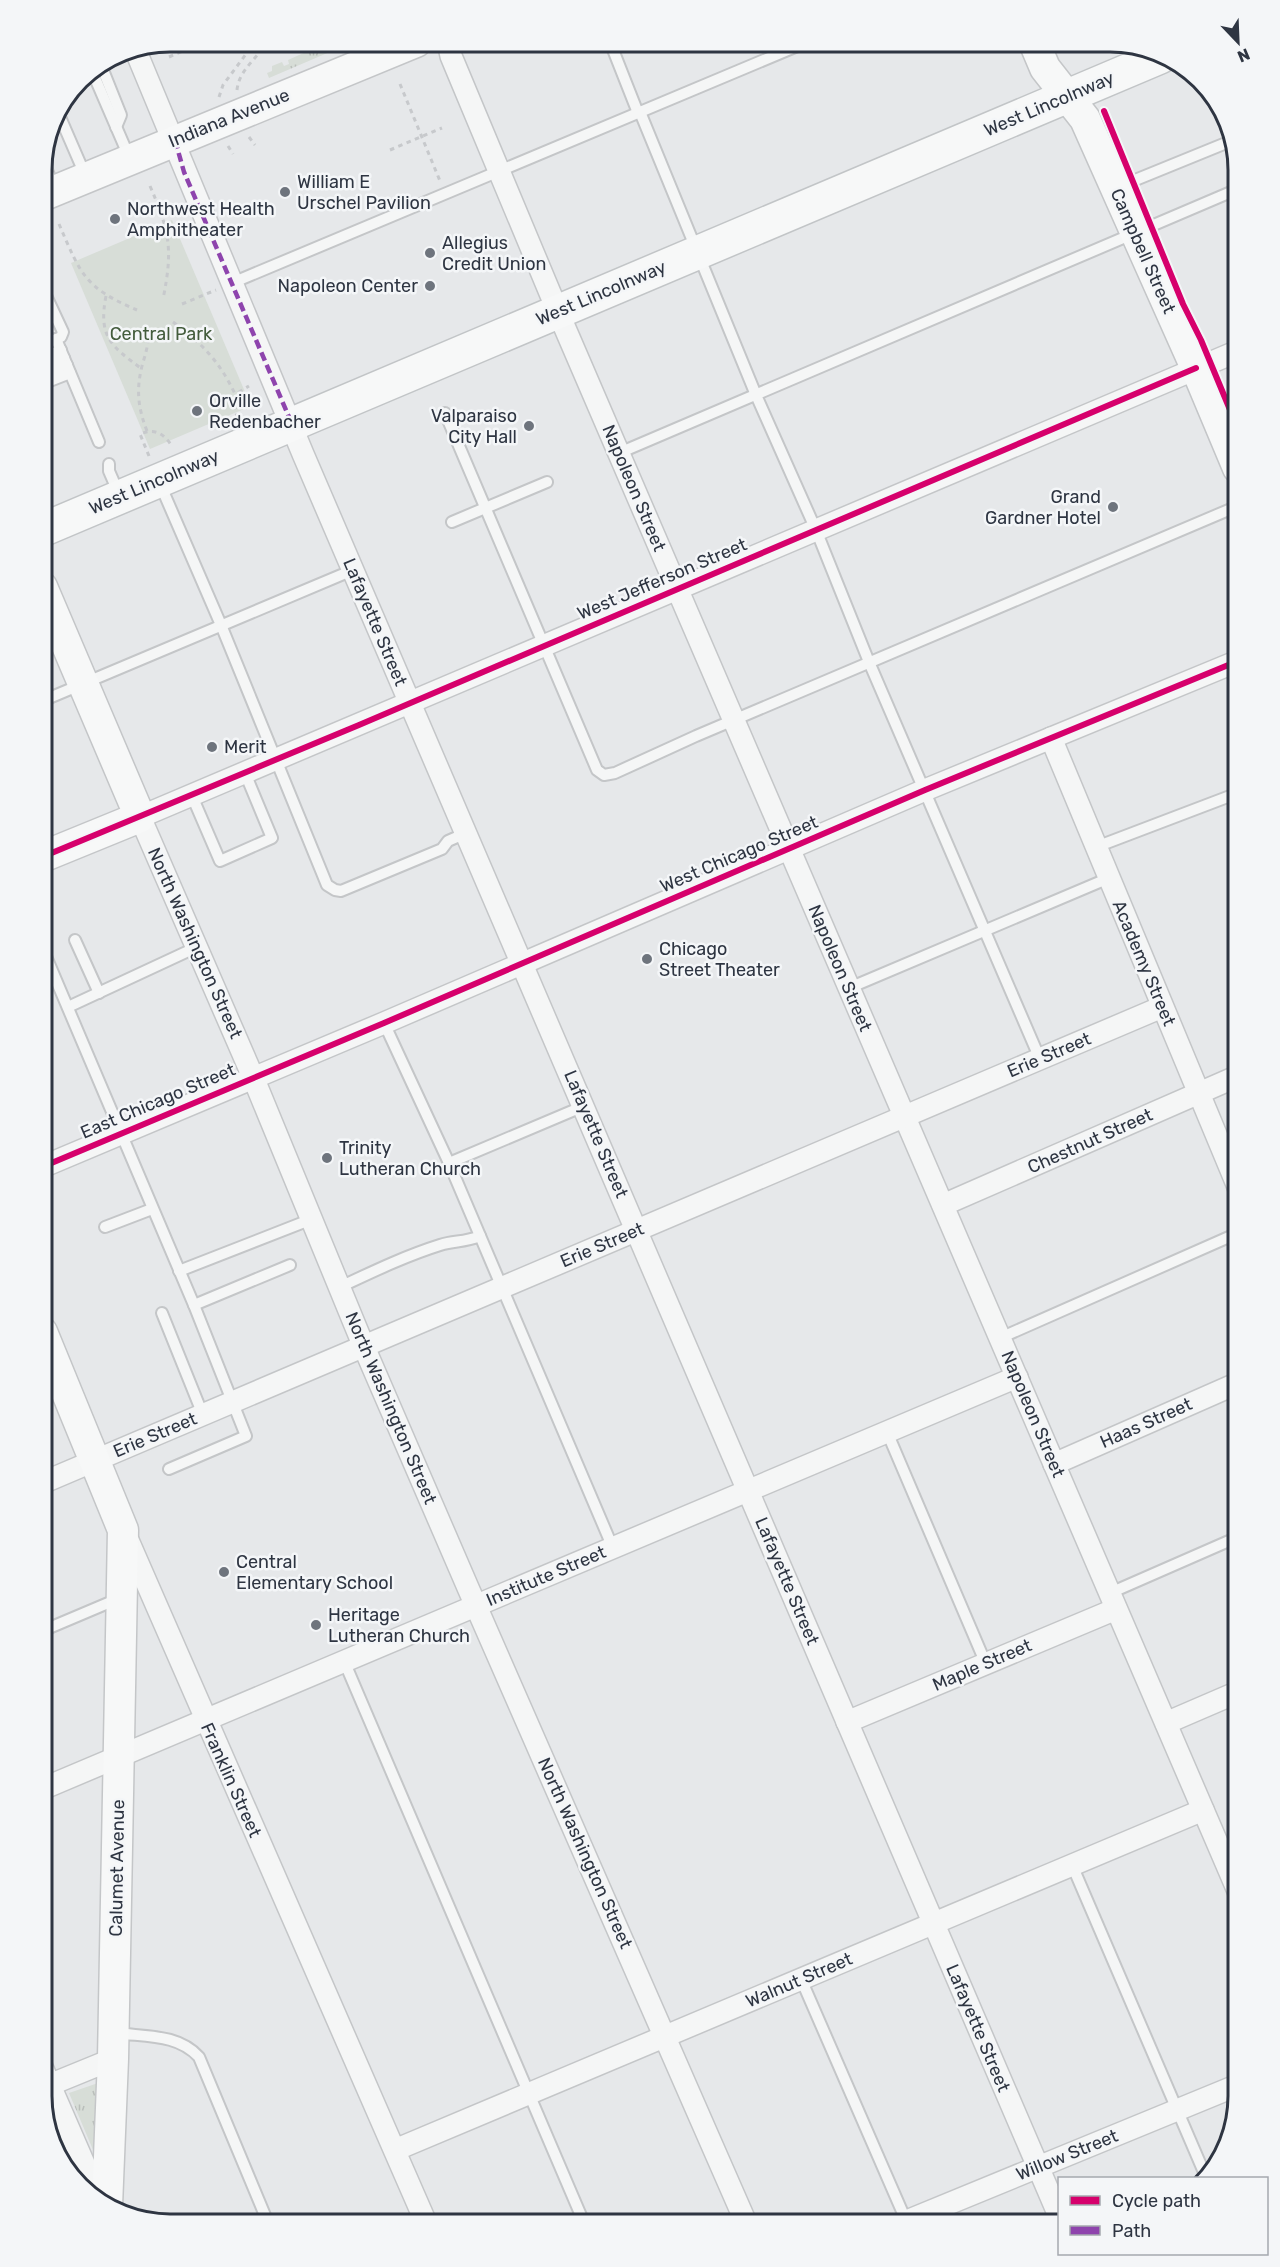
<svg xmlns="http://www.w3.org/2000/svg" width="1280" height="2267" font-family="Rubik,sans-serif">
<defs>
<pattern id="grass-tufts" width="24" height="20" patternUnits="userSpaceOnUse" patternTransform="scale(1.5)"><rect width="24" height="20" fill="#d7ddd7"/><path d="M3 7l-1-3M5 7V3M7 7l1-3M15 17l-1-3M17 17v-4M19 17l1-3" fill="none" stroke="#b9beba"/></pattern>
</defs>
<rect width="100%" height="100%" fill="#e6e8ea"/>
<!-- grass -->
<g fill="url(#grass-tufts)">
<polygon points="328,42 353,42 269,78 267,73 272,71 272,66 282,62 284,66 289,64 288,60"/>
<polygon points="101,2082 99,2164 69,2093"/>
</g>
<!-- park -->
<polygon fill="#d7ddd7" points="172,220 251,406 150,449 71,263"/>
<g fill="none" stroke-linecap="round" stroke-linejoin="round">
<defs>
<g id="lane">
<polyline points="610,42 638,113"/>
<polyline points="101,65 121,115 116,127"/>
<polyline points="92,71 130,159"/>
<polyline points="57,110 86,177"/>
<polyline points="640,112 756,395 816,530 869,662 1040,1059"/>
<polyline points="43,160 55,190"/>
<polyline points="1118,187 1231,141"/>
<polyline points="232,283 807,42"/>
<polyline points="56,339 99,442"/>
<polyline points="42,345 61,337 63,332 42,287"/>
<polyline points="42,358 61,350"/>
<polyline points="42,367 64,358"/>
<polyline points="42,376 67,365"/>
<polyline points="42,384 70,373"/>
<polyline points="445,413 597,770 604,775 615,773 696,736 1238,506"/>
<polyline points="619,453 1238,189"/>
<polyline points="109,464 109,471 119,494"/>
<polyline points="160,484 221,625 327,885 335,890 341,891 442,849 448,841 466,833"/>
<polyline points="452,522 547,482"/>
<polyline points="42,701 353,570"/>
<polyline points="192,796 220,861 272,838 245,773"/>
<polyline points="1096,847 1238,793"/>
<polyline points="75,940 99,993"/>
<polyline points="42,947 194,1305 246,1436 169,1469"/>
<polyline points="849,988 1109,878"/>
<polyline points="68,1007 197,947"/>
<polyline points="384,1023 449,1163 613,1548"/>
<polyline points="449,1163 584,1106"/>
<polyline points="105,1227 152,1209"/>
<polyline points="179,1271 312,1219"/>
<path d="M340 1287C372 1272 405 1256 440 1245 455 1240 463 1243 480 1236"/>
<polyline points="194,1305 290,1265"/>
<polyline points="162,1313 203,1415"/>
<polyline points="1000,1338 1238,1233"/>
<polyline points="887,1432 986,1664"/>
<polyline points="1110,1593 1238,1537"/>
<polyline points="42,1631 120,1598"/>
<polyline points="344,1661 585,2225"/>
<polyline points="1072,1865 1206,2177"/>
<polyline points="801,1979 908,2225"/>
<path d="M116 2033C147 2037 178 2034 199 2057L269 2225"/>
</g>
<g id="street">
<polyline points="448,42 451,56 558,312 1238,1891"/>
<polyline points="135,49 303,454 1060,2218"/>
<polyline points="1051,738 1238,1187"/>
<polyline points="42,1167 384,1023 925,790 1238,661"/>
<polyline points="943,1205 1238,1076"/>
<polyline points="1054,1464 1238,1383"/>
<polyline points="42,1483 1162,1007"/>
<polyline points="127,1538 427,2225"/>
<polyline points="847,1722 1116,1609"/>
<polyline points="1166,1723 1238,1692"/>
<polyline points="42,1789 1017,1377"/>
<polyline points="42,2067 102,2205"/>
<polyline points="42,2088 113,2059"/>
<polyline points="395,2150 1203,1810"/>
<polyline points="747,2225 469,1590 364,1347 253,1077 140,817 1238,351"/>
<polyline points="897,2225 1238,2085"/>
</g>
<g id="secondary">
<polyline points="1034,42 1045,68 1085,119 1196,368 1238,468"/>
<polyline points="42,196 416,42"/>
<polyline points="42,857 140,817 42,587"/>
<polyline points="42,1332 123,1530 113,2059 107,2206"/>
</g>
<polyline id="primary" points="42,530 1160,57"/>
</defs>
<!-- lane casing -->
<use href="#lane" stroke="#c4c6c8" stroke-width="14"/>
<!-- street casing -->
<use href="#street" stroke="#c4c6c8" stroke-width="24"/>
<!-- secondary casing -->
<use href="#secondary" stroke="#c4c6c8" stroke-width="33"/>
<!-- primary casing -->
<use href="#primary" stroke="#c2c5c7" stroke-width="36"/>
<!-- path -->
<g stroke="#c7c9cc" stroke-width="3" stroke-dasharray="4.5 4.5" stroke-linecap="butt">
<polyline points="169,57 204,42"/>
<polyline points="400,84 440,181"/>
<path d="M237 90C239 69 258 59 266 42"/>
<polyline points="219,97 223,85 255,42"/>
<polyline points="249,137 255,145"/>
<polyline points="228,146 233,154"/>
<polyline points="390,150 442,128"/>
<path d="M150 186C170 232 173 250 163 299"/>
<path d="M59 224C81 275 85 288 137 310"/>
<path d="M106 296C98 337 111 346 142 369"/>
<polyline points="182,304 216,290"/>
<path d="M173 322C203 344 220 362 236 396"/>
<polyline points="237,418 234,401 239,392 249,386"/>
<path d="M147 431C138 408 136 390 142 366 145 355 149 345 148 333"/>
<path d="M149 456 140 434C155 428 163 433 172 446"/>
</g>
<!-- lane -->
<use href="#lane" stroke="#f5f6f6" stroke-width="10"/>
<!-- street -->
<use href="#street" stroke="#f5f6f6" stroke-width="21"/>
<!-- secondary -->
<use href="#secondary" stroke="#f7f8f8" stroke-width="30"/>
<!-- primary -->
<use href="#primary" stroke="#f7f8f8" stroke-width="33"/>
<!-- quiet -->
<polyline stroke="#8e44ad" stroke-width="4.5" stroke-dasharray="9 4.5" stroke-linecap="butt" points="175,140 184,172 292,424"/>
<defs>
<g id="cycleway">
<polyline points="1104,111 1183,304 1201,340 1238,429"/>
<polyline points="42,857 359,725 1196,368"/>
<polyline points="42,1167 384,1023 925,790 1238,661"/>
</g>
</defs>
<!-- cycleway casing -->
<use href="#cycleway" stroke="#f4f6f8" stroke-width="10"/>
<!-- cycleway -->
<use href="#cycleway" stroke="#d6006c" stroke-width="6"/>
</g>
<!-- markers -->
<g fill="#6e747d" stroke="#f4f6f8" stroke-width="2">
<circle cx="285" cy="192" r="6"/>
<circle cx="115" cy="219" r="6"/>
<circle cx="430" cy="253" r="6"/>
<circle cx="430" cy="286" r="6"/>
<circle cx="197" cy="411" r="6"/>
<circle cx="529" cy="426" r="6"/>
<circle cx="1113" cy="507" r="6"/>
<circle cx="212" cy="747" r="6"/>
<circle cx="647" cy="959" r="6"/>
<circle cx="327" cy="1158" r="6"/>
<circle cx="224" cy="1572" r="6"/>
<circle cx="316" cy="1625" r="6"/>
</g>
<g text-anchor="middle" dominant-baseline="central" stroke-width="5" stroke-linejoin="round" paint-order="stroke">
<!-- street labels -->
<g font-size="18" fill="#2e3542" stroke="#f4f6f8">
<text transform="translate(1049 104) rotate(-23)">West Lincolnway</text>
<text transform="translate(229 118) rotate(-22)">Indiana Avenue</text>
<text transform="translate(1143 251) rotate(66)">Campbell Street</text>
<text transform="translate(601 293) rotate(-23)">West Lincolnway</text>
<text transform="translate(154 482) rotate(-23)">West Lincolnway</text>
<text transform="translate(634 488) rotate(67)">Napoleon Street</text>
<text transform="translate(662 579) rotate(-23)">West Jefferson Street</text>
<text transform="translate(375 622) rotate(67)">Lafayette Street</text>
<text transform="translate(739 854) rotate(-23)">West Chicago Street</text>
<text transform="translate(195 943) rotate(66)">North Washington Street</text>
<text transform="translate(1144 963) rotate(67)">Academy Street</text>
<text transform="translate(840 968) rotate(67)">Napoleon Street</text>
<text transform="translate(1049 1055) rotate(-23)">Erie Street</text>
<text transform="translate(158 1101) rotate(-23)">East Chicago Street</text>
<text transform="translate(596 1134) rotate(67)">Lafayette Street</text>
<text transform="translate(1090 1141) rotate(-24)">Chestnut Street</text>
<text transform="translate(602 1245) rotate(-23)">Erie Street</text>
<text transform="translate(391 1408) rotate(67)">North Washington Street</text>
<text transform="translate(1033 1414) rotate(67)">Napoleon Street</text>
<text transform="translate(1146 1423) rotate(-24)">Haas Street</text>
<text transform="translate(155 1435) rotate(-23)">Erie Street</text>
<text transform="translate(546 1576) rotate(-23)">Institute Street</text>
<text transform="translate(787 1581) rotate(67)">Lafayette Street</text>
<text transform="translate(982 1665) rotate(-23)">Maple Street</text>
<text transform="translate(231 1780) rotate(66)">Franklin Street</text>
<text transform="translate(585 1853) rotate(66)">North Washington Street</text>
<text transform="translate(117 1868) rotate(-89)">Calumet Avenue</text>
<text transform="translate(799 1980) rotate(-23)">Walnut Street</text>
<text transform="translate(978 2028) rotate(67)">Lafayette Street</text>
<text transform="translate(1067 2155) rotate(-22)">Willow Street</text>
</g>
<!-- poi labels -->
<g font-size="18" fill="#2e3542" stroke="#f4f6f8" text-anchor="start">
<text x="297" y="182">William E<tspan x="297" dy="21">Urschel Pavilion</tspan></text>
<text x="127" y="209">Northwest Health<tspan x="127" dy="21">Amphitheater</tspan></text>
<text x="442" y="243">Allegius<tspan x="442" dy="21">Credit Union</tspan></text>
<text x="418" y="286" text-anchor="end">Napoleon Center</text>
<text x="209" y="401">Orville<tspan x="209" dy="21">Redenbacher</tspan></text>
<text x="517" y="416" text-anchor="end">Valparaiso<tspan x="517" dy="21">City Hall</tspan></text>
<text x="1101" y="497" text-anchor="end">Grand<tspan x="1101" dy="21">Gardner Hotel</tspan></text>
<text x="224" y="747">Merit</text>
<text x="659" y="949">Chicago<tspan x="659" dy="21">Street Theater</tspan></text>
<text x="339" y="1148">Trinity<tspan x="339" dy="21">Lutheran Church</tspan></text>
<text x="236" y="1562">Central<tspan x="236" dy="21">Elementary School</tspan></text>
<text x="328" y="1615">Heritage<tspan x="328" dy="21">Lutheran Church</tspan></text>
</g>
<!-- park labels -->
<g font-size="18" fill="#435c3c" stroke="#f4f6f8">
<text x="161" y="334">Central Park</text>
</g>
</g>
<!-- crop -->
<path d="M0 0H1280V2267H0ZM170 52H1110A118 118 0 0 1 1228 170V2096A118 118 0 0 1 1110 2214H170A118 118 0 0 1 52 2096V170A118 118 0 0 1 170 52Z" fill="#f4f6f8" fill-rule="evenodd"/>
<path fill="none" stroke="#2e3542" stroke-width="3" d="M170 52H1110A118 118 0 0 1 1228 170V2096A118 118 0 0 1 1110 2214H170A118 118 0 0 1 52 2096V170A118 118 0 0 1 170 52Z"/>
<!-- legend -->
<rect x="1058" y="2177" width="210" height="78" fill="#f4f6f8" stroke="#a5a9af" stroke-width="1.5"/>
<rect x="1070" y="2196" width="30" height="9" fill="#d6006c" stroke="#a5a9af" stroke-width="1.5"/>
<text x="1112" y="2207" font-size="18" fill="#2e3542">Cycle path</text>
<rect x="1070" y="2226" width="30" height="9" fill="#8e44ad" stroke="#a5a9af" stroke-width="1.5"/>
<text x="1112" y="2237" font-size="18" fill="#2e3542">Path</text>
<!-- north arrow -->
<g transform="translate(1238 42) rotate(157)" stroke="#f4f6f8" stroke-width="4.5" paint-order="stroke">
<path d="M0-4.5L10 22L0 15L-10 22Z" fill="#2e3542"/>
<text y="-9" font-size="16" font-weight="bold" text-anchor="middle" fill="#2e3542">N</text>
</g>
</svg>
